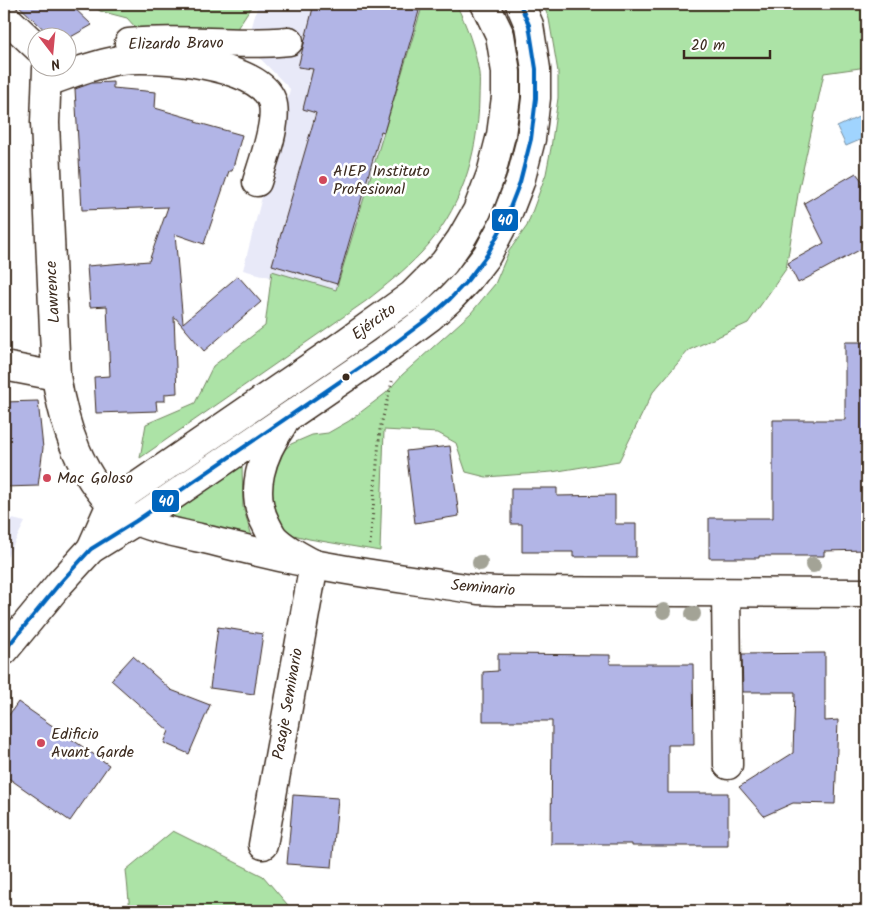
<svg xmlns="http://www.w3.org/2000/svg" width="871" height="915" font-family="Kalam,sans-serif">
<rect width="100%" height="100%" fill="#fff"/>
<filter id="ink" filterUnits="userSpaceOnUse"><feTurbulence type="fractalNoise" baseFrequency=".02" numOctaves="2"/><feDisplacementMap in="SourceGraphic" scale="10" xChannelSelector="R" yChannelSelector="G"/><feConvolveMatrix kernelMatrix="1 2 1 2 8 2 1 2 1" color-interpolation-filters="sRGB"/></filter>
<g filter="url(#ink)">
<!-- built -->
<g fill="#e8e9f8">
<polygon points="258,4 426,4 347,297 243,270 290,89 247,45"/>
<polygon points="4,517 25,522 4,563"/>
</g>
<!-- green -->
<g fill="#ace3a6" stroke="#748662">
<polygon points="91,4 253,4 236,30 136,28 127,18 100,11"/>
<path d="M412 4H456C467 26 475 48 479 73 480 81 479 91 479 99 478 156 460 212 421 253 404 271 385 286 366 301L140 458 146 424 195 403 213 366 265 326 272 271 336 290 422 7Z"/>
<polygon points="543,4 867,4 867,67 824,73 799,188 786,269 748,323 689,350 653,392 619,461 552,472 486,477 466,472 456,443 438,433 384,430 380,551 309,539 294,535 284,528 276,516 272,504 271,490 277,462 281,453 291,444 312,435 328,433 349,421 386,393 402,375 471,313 495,284 509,251 527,226 546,174 551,148 558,98 558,72 549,19"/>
<polygon points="242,464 243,507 252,536 167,517 165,515"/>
<polygon points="173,831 263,876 293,911 130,911 126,870"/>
</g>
<!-- water -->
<polygon fill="#a0d4fe" stroke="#7890a4" points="867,113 867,137 846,146 837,127"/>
<!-- building -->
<g fill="#b2b5e6" stroke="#3b2a1e">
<polygon points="17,4 70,4 92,25 69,38 53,38"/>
<polygon points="314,4 393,4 419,11 384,132 381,131 337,284 272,265 316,113 303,109 313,69 298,67"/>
<polygon points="113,82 113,88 156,92 155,108 196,120 195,122 242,135 232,171 229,171 204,244 175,234 183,323 238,276 261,302 204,351 174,316 177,393 165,394 165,401 156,401 157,411 96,413 94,377 110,376 107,306 90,307 87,266 149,261 168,207 82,210 75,89 92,83"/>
<polygon points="856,173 867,187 867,246 798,283 788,263 824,243 804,203"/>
<polygon points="845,342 867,342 867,550 824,551 824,556 759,556 759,558 709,558 709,518 773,518 773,420 845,420"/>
<polygon points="38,401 43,448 38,486 4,487 4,402"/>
<polygon points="450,446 459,516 415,523 406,451"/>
<polygon points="511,488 557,488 557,496 615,495 615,524 636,524 636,557 573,557 573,552 522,552 522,524 511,524"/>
<polygon points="218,627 263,634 254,694 210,688"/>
<polygon points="825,653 825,721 838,720 835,804 793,803 764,816 739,787 793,753 795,692 743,692 742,654"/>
<polygon points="498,654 610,655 610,664 693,664 694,745 668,745 668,793 728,793 728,846 632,846 632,844 551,844 552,721 483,721 483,672 498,671"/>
<polygon points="133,656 171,690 210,705 189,754 164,743 169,731 111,680"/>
<polygon points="18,702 109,765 70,821 4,775 4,722"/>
<polygon points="293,795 338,798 332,867 287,864"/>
</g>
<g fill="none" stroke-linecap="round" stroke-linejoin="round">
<defs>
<g id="minor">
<polyline points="4,16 38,48"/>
<path d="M129 43C183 37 236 47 289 41"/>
<path d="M47 68 45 123 56 376C64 425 80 479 121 512 140 527 176 532 200 538 238 547 276 557 314 564 368 575 424 581 478 590L497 591 867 593"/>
<path d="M47 82C71 74 94 64 120 60 154 56 259 63 272 101 279 120 263 162 257 182"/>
<polyline points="4,366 56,376"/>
<polyline points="726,593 728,765"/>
<polyline points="263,845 314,564"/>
</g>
<g id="major">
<path d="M283 424C262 454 248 492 267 526 269 530 272 536 275 539 286 550 301 557 314 564"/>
<polyline points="91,549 111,504 338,348 412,295 444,263 461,239 477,211 491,174 501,135 506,97 506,72 500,35 485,4"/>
<polyline points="4,651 60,583 91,549 136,521 383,352 430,317 450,299 467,281 487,255 504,223 520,182 531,139 536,98 536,69 529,25 520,4"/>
</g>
</defs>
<!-- minor casing -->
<use href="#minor" stroke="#3b2a1e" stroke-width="31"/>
<!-- major casing -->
<use href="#major" stroke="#3b2a1e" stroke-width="31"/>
<!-- path -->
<polyline stroke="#3b2a1e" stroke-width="3" stroke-dasharray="1 4" stroke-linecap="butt" points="370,545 380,429 392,381"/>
<!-- minor -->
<use href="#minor" stroke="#fff" stroke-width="28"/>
<!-- major -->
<use href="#major" stroke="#fff" stroke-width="28"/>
<defs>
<polyline id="bus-1" points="4,651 60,583 91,549 136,521 383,352 430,317 450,299 467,281 487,255 504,223 520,182 531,139 536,98 536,69 529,25 520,4"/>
</defs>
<!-- bus-1 casing -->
<use href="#bus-1" stroke="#fff" stroke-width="8"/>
<!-- bus-1 -->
<use href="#bus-1" stroke="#0065bd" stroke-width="4"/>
</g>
<!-- trees -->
<g fill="#a3a396">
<circle cx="480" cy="563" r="8"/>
<circle cx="813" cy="565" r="8"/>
<circle cx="664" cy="611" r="8"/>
<circle cx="693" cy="614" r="8"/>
</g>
</g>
<!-- markers -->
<g fill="#d1495b" stroke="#fff" stroke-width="2">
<circle cx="323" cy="180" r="5"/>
<circle cx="47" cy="478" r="5"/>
<circle cx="41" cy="743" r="5"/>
</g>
<circle fill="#3b2a1e" stroke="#fff" stroke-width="2" cx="346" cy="377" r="4.5"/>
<g text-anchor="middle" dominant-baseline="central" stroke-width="5" stroke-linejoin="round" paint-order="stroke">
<!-- street labels -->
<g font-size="16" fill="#3b2a1e" stroke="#fff">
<text transform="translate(176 44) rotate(-1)">Elizardo Bravo</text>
<text transform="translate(53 292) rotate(-93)">Lawrence</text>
<text transform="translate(374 322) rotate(-36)">Ejército</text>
<text transform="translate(483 588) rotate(5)">Seminario</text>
<text transform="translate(288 704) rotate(-80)">Pasaje Seminario</text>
</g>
<!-- poi labels -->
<g font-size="16" fill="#3b2a1e" stroke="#fff" text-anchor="start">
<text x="333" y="171">AIEP Instituto<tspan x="333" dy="18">Profesional</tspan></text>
<text x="57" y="478">Mac Goloso</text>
<text x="51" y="734">Edificio<tspan x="51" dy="18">Avant Garde</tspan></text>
</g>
</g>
<g stroke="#fff" stroke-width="2">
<rect x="491" y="208" width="28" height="24" rx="5" fill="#0065bd"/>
<rect x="151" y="489" width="29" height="24" rx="5" fill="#0065bd"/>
</g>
<g font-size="14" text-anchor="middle" font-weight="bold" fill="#fff">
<text x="505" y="225">40</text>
<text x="166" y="506">40</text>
</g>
<!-- margin -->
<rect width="871" height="915" fill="none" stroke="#fff" stroke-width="20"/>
<rect x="10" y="10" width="851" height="895" fill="none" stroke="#3b2a1e" stroke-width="2" filter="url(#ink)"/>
<!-- north arrow -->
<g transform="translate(52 52) rotate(164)"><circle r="24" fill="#ffffff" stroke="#b1aaa5"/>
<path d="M0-4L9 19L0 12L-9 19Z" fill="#d1495b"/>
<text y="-8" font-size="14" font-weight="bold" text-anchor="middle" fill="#3b2a1e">N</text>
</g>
<!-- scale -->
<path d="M684 50v8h86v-8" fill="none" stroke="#3b2a1e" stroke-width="2.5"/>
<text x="691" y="50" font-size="15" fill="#3b2a1e" stroke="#ffffff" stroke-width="4" paint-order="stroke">20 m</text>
</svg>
